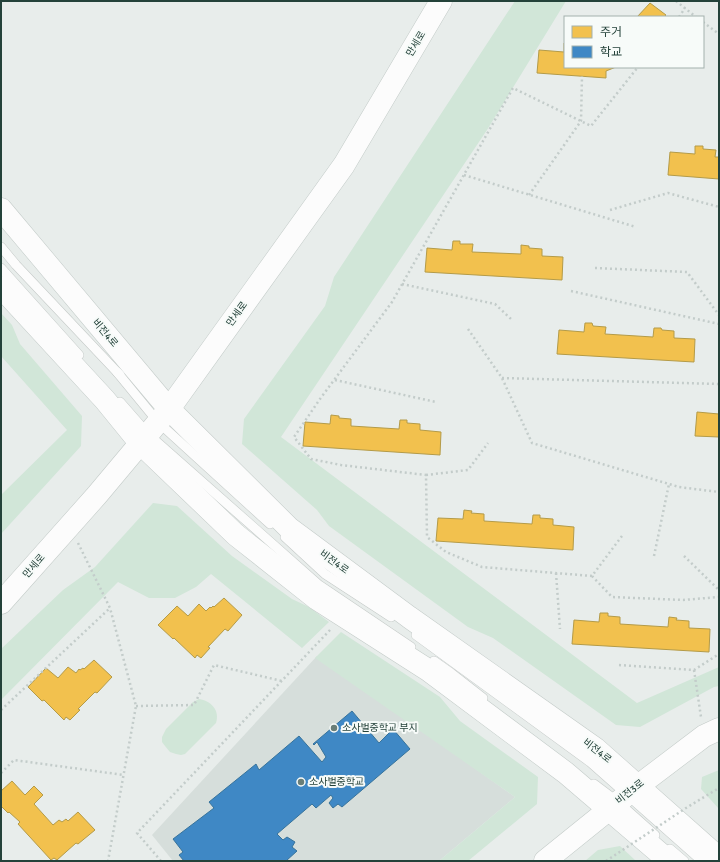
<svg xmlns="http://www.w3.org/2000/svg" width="720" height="862" font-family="Signika,'Noto Sans KR',sans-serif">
<rect width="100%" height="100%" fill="#e8edeb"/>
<!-- built -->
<polygon fill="#d6dedb" points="317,656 515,797 439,861 173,861 152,835"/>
<!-- green -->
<g fill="#d1e6d8">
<polygon points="515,1 566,1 487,130 281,437 637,703 719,667 719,686 714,687 640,727 616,725 493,638 468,627 329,526 317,510 242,444 244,419 325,306 334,277"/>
<polygon points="1,313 12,325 20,344 82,416 81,446 1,534 1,495 67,430 1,356"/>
<polygon points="153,503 177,506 232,556 292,599 309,607 329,622 302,648 211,574 196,587 175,598 149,598 118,582 1,700 1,649 63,590 95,567"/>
<polygon points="341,632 440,697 460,721 538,777 537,804 468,861 439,861 515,797 315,658"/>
<path d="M199 699C211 701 220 710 216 723L185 754 181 755 176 754 170 752 165 746 162 742V737L166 729 193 702Z"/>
<polygon points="719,770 719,809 701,789 702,777"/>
<polygon points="620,846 636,861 585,861 598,850"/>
</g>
<!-- homes -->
<g fill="#f2c14e" stroke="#b49b48">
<polygon points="650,3 666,15 664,17 637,17"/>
<polygon points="564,43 565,43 565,67 616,67 606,71 606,78 537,73 539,50 564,52"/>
<polygon points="695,146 703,146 703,149 716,150 715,157 719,157 719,179 668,175 670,152 695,154"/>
<polygon points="453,241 460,241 460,244 473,244 472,252 521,254 521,245 529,246 529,248 542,249 542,256 563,257 562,280 425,272 427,248 452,250"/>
<polygon points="585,323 592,323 593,326 606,327 605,334 653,337 654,328 661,328 662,330 674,331 674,338 695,339 694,362 557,354 559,330 584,332"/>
<polygon points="697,412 719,414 719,437 695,436"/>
<polygon points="331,415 339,416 339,418 351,419 351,426 399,429 400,420 407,420 407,423 420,424 420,430 441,432 440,455 303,446 305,422 330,424"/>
<polygon points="464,510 472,511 471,513 484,514 484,521 532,524 533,515 540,515 540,518 553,519 553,525 574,527 573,550 436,541 438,518 463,519"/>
<polygon points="224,598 242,615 228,631 225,629 208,647 210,648 201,658 197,655 195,658 174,638 173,639 158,625 177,606 188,616 199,604 206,611 210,607 211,608 213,606 214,607"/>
<polygon points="600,613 608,613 608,616 620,617 620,624 668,627 669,617 677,618 676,620 689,621 689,628 710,629 709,652 572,644 574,620 599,622"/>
<polygon points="94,660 112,677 97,693 95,692 78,709 80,710 70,720 66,717 64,720 44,700 42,701 28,687 46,668 58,678 68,667 76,673 79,669 80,670 83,668 84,669"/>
<polygon points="12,781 25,795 34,786 43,795 34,804 53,825 59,820 62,822 66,819 68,821 78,812 95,830 78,844 76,843 57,860 54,858 51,860 18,824 20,822 9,812 8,813 1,806 1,791"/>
</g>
<!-- schools -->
<polygon fill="#3f88c5" stroke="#37739b" points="352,711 379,743 393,729 410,749 342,807 338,804 333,808 329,803 333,798 331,795 316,808 312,804 277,834 283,840 287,837 295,842 292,847 297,851 286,861 184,861 179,855 183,852 173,839 214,808 209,802 256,764 259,770 299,736 322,762 326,757 317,742 314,745 313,744"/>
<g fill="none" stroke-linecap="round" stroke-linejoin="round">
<defs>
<g id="lane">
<polyline points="1,247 16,265 117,372 120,375"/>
<polyline points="1,268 79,355"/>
<polyline points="117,372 158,422 270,524"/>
<polyline points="120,402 148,434 319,585 411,647"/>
<polyline points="285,537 325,574 391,617"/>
<polyline points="416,635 590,762 702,861"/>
<polyline points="434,661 451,673 483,698"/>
<polyline points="594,784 618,802 655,835"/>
<polyline points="670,849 684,861"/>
</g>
<g id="secondary">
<polyline points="1,209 169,409 289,528 409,617 596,749 719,858"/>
<polyline points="1,287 105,400 140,443 236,535 317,599 428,670 566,773 669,861"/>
<polyline points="1,603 97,495 169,409 344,165 441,1"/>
<polyline points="545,861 638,786 704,736 719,729"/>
</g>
</defs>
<!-- lane casing -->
<use href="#lane" stroke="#c5cac8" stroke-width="10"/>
<!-- secondary casing -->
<use href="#secondary" stroke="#c3cbc8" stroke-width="23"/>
<!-- path -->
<g stroke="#c3ccca" stroke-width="2.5" stroke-dasharray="2 3" stroke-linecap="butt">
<polyline points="676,1 696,17"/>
<polyline points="679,17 685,8"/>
<polyline points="703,22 719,34"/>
<polyline points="464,175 636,227"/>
<polyline points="529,195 581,121 582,76"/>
<polyline points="610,210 668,193 719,207"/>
<polyline points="595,268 687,272 719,315"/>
<polyline points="402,284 495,304 511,319"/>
<polyline points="571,291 719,324"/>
<polyline points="468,329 502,378 532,443 679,487 719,492"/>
<polyline points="502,378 719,384"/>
<polyline points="335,380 436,402"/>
<polyline points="426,475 468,470 488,443"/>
<polyline points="622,536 592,576 482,567 446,552 427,537 426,475 341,465 311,459 294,437 320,399 392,302 513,88 591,126 638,67"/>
<polyline points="78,543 110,608 136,706 108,861"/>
<polyline points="654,556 669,484"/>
<polyline points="684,556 719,590"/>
<polyline points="556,573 560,629"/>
<polyline points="592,576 612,597 683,600 719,597"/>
<polyline points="619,665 694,670 719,654"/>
<polyline points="694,670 701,717"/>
<polyline points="136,706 194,705 214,665 282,681"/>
<polyline points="1,710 110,608"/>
<polyline points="1,773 14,760 124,775"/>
<polyline points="161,861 137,833 331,629"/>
</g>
<!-- lane -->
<use href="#lane" stroke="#fcfcfc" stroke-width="9"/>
<!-- secondary -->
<use href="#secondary" stroke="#fcfcfc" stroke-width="22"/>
<!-- path-bridge -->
<polyline stroke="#c3ccca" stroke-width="2.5" stroke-dasharray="2 3" stroke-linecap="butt" points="606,861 686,808 719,788"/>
</g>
<!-- markers -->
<g fill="#697e78" stroke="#f7fbf9" stroke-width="1.5">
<circle cx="334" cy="728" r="4"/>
<circle cx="301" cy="782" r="4"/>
</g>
<g text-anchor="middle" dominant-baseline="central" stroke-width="4" stroke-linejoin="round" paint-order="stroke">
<!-- street labels -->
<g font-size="10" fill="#24423a" stroke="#f7fbf9">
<text transform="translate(416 44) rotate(-59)">만세로</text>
<text transform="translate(237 314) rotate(-54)">만세로</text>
<text transform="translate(105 333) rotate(50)">비전4로</text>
<text transform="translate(334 562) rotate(36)">비전4로</text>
<text transform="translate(34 566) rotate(-49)">만세로</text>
<text transform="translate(597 751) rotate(38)">비전4로</text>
<text transform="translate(630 792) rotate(-38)">비전3로</text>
</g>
<!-- poi labels -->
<g font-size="10" fill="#24423a" stroke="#f7fbf9" text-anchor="start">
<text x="342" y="728">소사벌중학교 부지</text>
<text x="309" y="782">소사벌중학교</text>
</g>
</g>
<!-- border -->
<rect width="720" height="862" fill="none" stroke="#24423a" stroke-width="4"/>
<!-- legend -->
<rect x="564" y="16" width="140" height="52" fill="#f7fbf9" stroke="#a3b1ad"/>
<rect x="572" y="26" width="20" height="12" fill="#f2c14e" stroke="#a3b1ad"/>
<text x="600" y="36" font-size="12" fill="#24423a">주거</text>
<rect x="572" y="46" width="20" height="12" fill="#3f88c5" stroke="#a3b1ad"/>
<text x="600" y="56" font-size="12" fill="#24423a">학교</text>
</svg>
